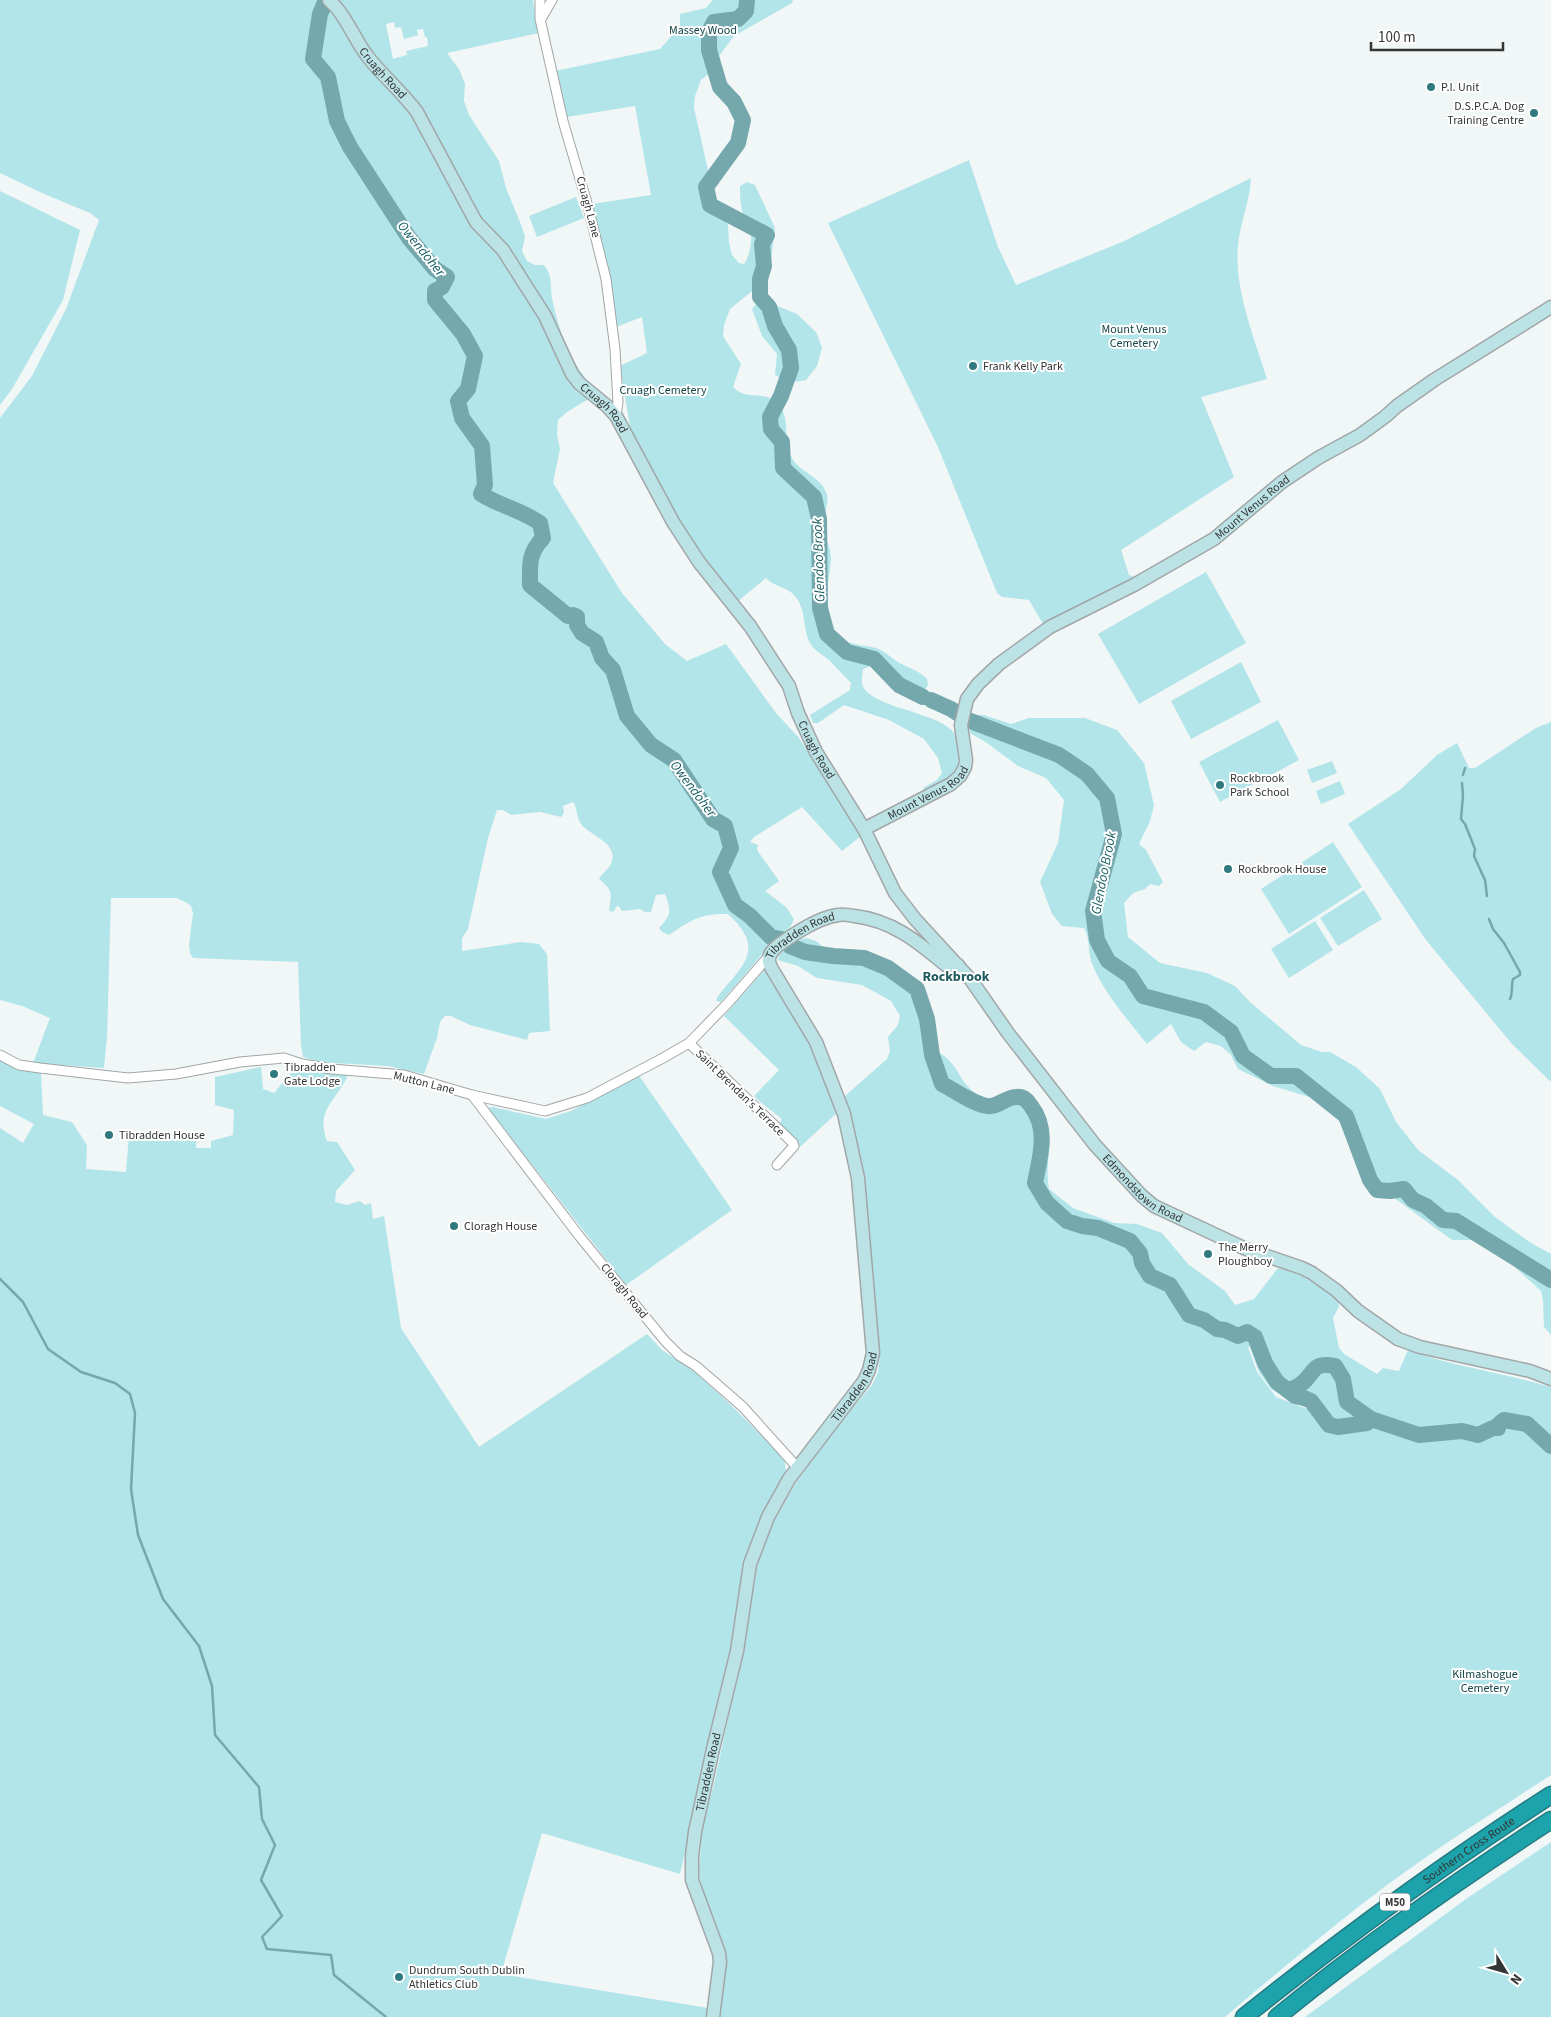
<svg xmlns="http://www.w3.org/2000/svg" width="1551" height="2017" font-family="'Source Sans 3',sans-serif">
<rect width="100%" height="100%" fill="#f1f6f6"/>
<!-- green -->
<g fill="#b2e5e9" fill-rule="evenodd">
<path d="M0 0H533L536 23 539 33 447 53 459 69 465 84 464 101 469 115 499 161 506 188 522 227 525 237 522 251 527 261 535 265H544C553 277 550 284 552 298 559 332 570 362 594 388L587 400 567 412 558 420 557 435 560 449 553 483 622 593 665 644 687 661 726 644 776 713 799 738 856 826 860 837 842 851 802 807 754 837 750 842 758 845 757 850 779 881 765 891 786 907 794 919C790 932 779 935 770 945 754 964 738 983 721 1002L716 1001 718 996C744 964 766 949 728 914 701 913 691 920 669 935L662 932 659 928C672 914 671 911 665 894L656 895 651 912H645L640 909 622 911 618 905 613 912 609 911C611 893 614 891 599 879 602 873 608 870 611 864 620 843 590 836 581 824 576 817 578 809 573 802L563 806 564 813 561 817 540 812 511 815 503 810H497L488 838 468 929 462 938V951L521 942 539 944 547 954 550 1031 529 1033 527 1040 470 1025 451 1016H445L440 1022 437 1038 424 1074 388 1066 334 1063 315 1061 303 1057 301 1045 298 962 193 958 190 953 189 945 193 913 191 906 187 903 177 898H111L107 1037 104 1068 33 1063 50 1018 22 1006 0 1000V418L32 376 66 309 99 220 90 213 42 193 0 173ZM394 22 395 28 401 27 404 39 418 35 417 30 423 29 425 37H427L428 46 406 51 407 55 393 59 386 24Z"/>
<path d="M713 0H793L792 3 734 36 719 56 716 68 701 80 695 96 694 108 717 210 728 225 729 242 732 255 739 263 744 264C750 256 753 239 750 229 748 222 743 217 742 210 740 202 740 194 740 186L747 182 755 185 775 228 770 270 762 283 730 309 724 325 723 336 741 364 733 387C747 402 764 389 778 404 791 418 783 437 790 454 797 473 822 475 827 495 829 504 823 515 823 525 824 536 831 547 831 558 830 580 821 605 831 626 840 647 858 643 876 648 884 651 888 655 895 660 906 668 918 669 927 679L928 685 923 692C906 693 887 672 871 666L863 669C862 677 860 685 866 691 885 710 940 713 955 734 958 739 958 747 958 753 961 779 946 782 926 794L923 788 937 780 942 773 938 758 924 739 889 720 844 705 818 723H813L810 715 850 690 851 683C843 675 836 667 829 660 822 654 813 650 809 641 803 628 806 609 795 596 788 587 774 587 766 578L737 602 690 540 639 449 630 427 620 366 647 353 642 317 616 327 606 260 592 204 651 195 635 106 567 117 555 71 660 49 680 26V14L706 8Z"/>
<path d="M969 160 998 247 1016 285 1122 242 1251 178C1250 201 1240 223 1238 245 1234 290 1254 336 1267 379L1201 397 1234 477 1121 550 1129 575 1134 577 1093 601 1043 624 1029 600 1002 597 997 593 938 447 828 223Z"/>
<polygon points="0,191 80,230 63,300 12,389 0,405"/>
<polygon points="576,197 584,218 537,237 529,216"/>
<path d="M767 302 797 314 816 332 822 348 817 366 806 380C794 383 786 381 775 375L777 354 762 336 752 309 757 303Z"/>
<polygon points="1206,572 1246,643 1139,704 1098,634"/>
<polygon points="1241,662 1261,702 1191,739 1171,701"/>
<path d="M971 715H984L1011 724 1029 718H1085L1117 730 1144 763 1154 805 1150 821 1139 844 1146 850 1163 882 1159 886 1150 884 1145 889 1133 893 1124 903 1128 937 1160 963 1207 973 1235 986 1250 1002 1301 1045 1322 1052H1330L1356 1067 1380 1089 1396 1122 1418 1150 1458 1180 1495 1217 1531 1243 1551 1254V1335L1544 1327 1543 1301 1541 1291 1496 1250 1484 1240H1452L1393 1197 1378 1193 1367 1187 1346 1133 1333 1110 1316 1099 1273 1086 1238 1069 1231 1055 1221 1046 1206 1042 1194 1051 1181 1042 1171 1024 1147 1044C1128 1020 1104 993 1093 966 1087 953 1091 940 1084 928L1062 926 1052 914 1040 882 1058 843 1064 800 1046 778 1018 766 987 743 970 733Z"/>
<polygon points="1278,720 1299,760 1220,802 1199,762"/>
<polygon points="1551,722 1551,1082 1512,1044 1426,940 1348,824 1401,789 1437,755 1457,743 1469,768 1475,768 1536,728"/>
<polygon points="1332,761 1337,773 1312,783 1307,770"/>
<polygon points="1340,781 1345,794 1321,804 1316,791"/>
<polygon points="1333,842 1362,887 1289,934 1261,889"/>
<polygon points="1364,890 1382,919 1338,946 1320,918"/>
<polygon points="1315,921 1333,950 1289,978 1271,949"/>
<path d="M807 938 816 941 827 950 839 953 848 960 885 964 898 969 909 978 928 1000 932 1015 930 1033 935 1051C952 1058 955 1069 965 1083 972 1092 981 1097 990 1104 999 1102 1008 1091 1018 1092 1026 1093 1032 1101 1036 1107 1055 1133 1049 1137 1048 1166 1047 1173 1048 1181 1049 1189L1073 1208 1114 1223 1137 1224 1162 1233 1188 1264 1225 1291 1235 1305 1254 1299 1278 1268 1308 1277 1338 1301 1339 1306 1333 1318 1339 1348 1344 1354 1377 1374 1383 1368 1399 1371 1408 1350C1455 1367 1504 1373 1551 1387V1775C1496 1811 1440 1846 1387 1885 1331 1927 1278 1972 1225 2017H719L723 1965 703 1894 699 1873 701 1846 703 1821 713 1788 743 1650 757 1567 766 1535 797 1481 831 1434 872 1385 878 1372 880 1355 868 1214 862 1162 845 1096 887 1059 890 1051 888 1037 898 1025 900 1016 891 1001 862 985 817 978 798 966 778 960 779 955 798 940ZM1248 1347H1250L1259 1372 1271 1389 1293 1403 1309 1408 1331 1430 1307 1409 1276 1397 1257 1372Z"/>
<path d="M765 969 805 1032 839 1111 800 1147 779 1126 782 1119C772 1111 763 1105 754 1096L779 1070 724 1016Z"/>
<path d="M0 1061 13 1067 41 1073 43 1115 72 1122 87 1145 86 1169 126 1172 129 1135 197 1137 196 1148H211V1141L233 1135 234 1110 215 1105V1077L261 1067 263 1089 274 1093 295 1068 348 1075C337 1101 315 1109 327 1141L337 1142 355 1170 336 1191 335 1202 347 1205 360 1201 365 1205 371 1203 373 1219 384 1216 401 1328 479 1447 647 1334 662 1350 695 1372 731 1405 784 1458 786 1470 774 1494 732 1650 680 1874 542 1833 501 1974 708 2008V2017H0V1128L23 1143 34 1124 0 1106Z"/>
<polygon points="638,1074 732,1210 626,1285 488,1108 493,1107 546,1119 571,1111"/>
<polygon points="1551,1842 1551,2017 1305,2017 1466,1899"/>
</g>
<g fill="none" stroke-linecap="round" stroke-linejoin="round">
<!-- stream -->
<g stroke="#75a8ac" stroke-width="2.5">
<polyline points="1463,775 1465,768"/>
<polyline points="1462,783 1463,795 1461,819 1465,824 1475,849 1474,856 1485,880 1487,896"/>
<path d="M1489 919 1493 929 1504 943 1520 972V975L1513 979C1511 986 1513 993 1510 999"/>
<polyline points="0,1279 23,1302 48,1349 81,1372 115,1383 130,1394 135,1413 131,1489 138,1535 163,1599 199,1646 212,1686 215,1735 259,1787 262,1819 275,1845 261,1880 282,1916 262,1937 267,1949 331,1955 334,1975 386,2017"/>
</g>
<!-- river -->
<g stroke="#75a8ac" stroke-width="16">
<path d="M326 0 320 14 313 59 328 77 337 121 350 147 409 238 435 269 447 277 442 287 435 291V300L463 334 475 356 468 389 458 401 462 418 482 446 485 485 481 494C500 506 521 510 540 523L543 538C528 554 530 564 530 585L568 616 573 615 577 617V625L582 633 596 642 602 658 613 670 627 716 651 745 674 760 713 819 725 826 731 848 720 872 735 905 750 916 771 937 786 940 790 946 805 952 833 956 864 958 888 968 917 989 927 1019 932 1055 942 1084C956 1091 971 1103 987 1106 997 1108 1006 1097 1016 1097 1023 1096 1028 1101 1031 1106 1049 1129 1040 1157 1035 1183L1047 1203 1067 1221 1082 1226 1098 1228 1130 1241 1140 1253 1142 1263 1150 1276 1170 1285 1189 1315 1204 1320 1217 1329 1225 1330 1238 1336 1247 1332 1255 1337 1265 1363 1277 1382 1295 1396 1304 1398 1311 1401 1329 1425 1338 1427 1367 1423 1371 1419"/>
<polyline points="747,0 746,11 738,19 714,22 709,32 709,50 720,87 734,102 743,120 738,143 706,187 710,205 767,235 762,244 764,266 760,279 760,297 769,307 775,326 789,350 791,368 781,396 770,417 771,429 782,442 783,468 814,497 819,519 820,608 827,634 847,652 874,659 899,685 923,697"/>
<polyline points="931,700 951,709 968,720 1059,755 1087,774 1107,798 1114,834 1093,911 1097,940 1108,961 1130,976 1143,996 1204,1012 1231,1032 1243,1056 1271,1076 1296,1076 1346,1116 1370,1180 1377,1190 1390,1191 1404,1189 1413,1200 1426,1206 1443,1220 1456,1221 1551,1280"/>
<path d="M1290 1390C1293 1388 1298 1387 1301 1384 1315 1374 1311 1361 1335 1366L1343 1379 1347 1402 1371 1419 1419 1435 1462 1431 1478 1435 1493 1428H1498L1499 1424 1504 1420 1527 1424 1551 1446"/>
</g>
<defs>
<g id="street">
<polyline points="540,0 540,19 563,121 587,203 606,279 615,349 618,402 616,416"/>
<polyline points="541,19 552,0"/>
<polyline points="689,1043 793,1143 794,1146 777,1165"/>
<polyline points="0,1055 19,1065 40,1068 128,1078 176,1074 240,1062 284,1058 302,1064 332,1069 404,1075 472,1095 545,1111 587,1098 663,1058 689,1043 727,1004 768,957"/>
<polyline points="472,1095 580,1237 665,1341 680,1356 696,1366 743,1407 797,1467"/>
</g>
<g id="secondary">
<path id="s1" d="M329 0C346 15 354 39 368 57 383 76 402 92 417 112L476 222 503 250 545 316 572 374 579 383 607 406 616 416 673 522 699 562 750 626 789 686 798 713 816 752 864 829 895 893 915 919 971 980 1008 1033 1095 1145 1142 1196 1154 1206 1246 1249 1302 1268 1312 1273 1337 1291 1358 1311 1398 1339 1420 1347 1530 1371 1551 1379"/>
<path id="s2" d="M864 829 951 784 960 776 965 767 966 760 961 725 967 699 978 684 999 664 1050 627 1134 585 1214 539 1282 482 1318 458 1360 435 1386 416 1397 406 1434 380 1551 307"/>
<path id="s3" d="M713 2017 720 1962 719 1953 692 1880V1856L695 1832 713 1749 737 1651 750 1564 768 1517 789 1479 864 1381 869 1370 873 1353 858 1178 844 1114 816 1042 772 969C765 958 771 951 780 944 797 932 818 918 838 915 843 914 849 915 854 916 892 920 918 942 947 966L958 965"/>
</g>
<g id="highway">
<path id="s4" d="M1244 2017C1343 1938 1445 1863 1551 1795"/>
<path d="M1277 2017C1364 1946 1457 1881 1551 1820"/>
</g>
</defs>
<!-- street casing -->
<use href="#street" stroke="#a2a6a7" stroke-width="11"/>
<!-- secondary casing -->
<use href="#secondary" stroke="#a2a6a7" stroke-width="15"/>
<!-- highway casing -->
<use href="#highway" stroke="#257c82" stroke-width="19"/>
<!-- street -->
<use href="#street" stroke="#fff" stroke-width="9"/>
<!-- secondary -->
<use href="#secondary" stroke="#bbe3e6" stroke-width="12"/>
<!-- highway -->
<use href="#highway" stroke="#1da3ab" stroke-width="16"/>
</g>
<!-- markers -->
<g fill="#30797e" stroke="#fff" stroke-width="2">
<circle cx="1431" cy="87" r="5"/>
<circle cx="1534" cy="113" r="5"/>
<circle cx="973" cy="366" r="5"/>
<circle cx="1220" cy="785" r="5"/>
<circle cx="1228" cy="869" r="5"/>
<circle cx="274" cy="1074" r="5"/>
<circle cx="109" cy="1135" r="5"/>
<circle cx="454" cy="1226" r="5"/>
<circle cx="1208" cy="1254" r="5"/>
<circle cx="399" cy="1977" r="5"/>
</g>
<g text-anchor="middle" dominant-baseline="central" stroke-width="4" stroke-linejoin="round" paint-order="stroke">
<!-- shield labels -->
<rect fill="#fff" stroke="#717272" stroke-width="1" x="1380" y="1893.5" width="30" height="17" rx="4"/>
<g font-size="11" font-weight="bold" fill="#343535">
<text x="1395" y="1902">M50</text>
</g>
<!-- park labels -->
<g font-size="12" fill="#144447" stroke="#fff">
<text x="703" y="30">Massey Wood</text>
<text x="1134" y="329">Mount Venus<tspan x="1134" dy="14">Cemetery</tspan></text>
<text x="663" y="390">Cruagh Cemetery</text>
<text x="1485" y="1674">Kilmashogue<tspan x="1485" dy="14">Cemetery</tspan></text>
</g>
<!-- street labels -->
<g font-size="12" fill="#343535" stroke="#fff">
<text stroke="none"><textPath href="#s1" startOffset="91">Cruagh Road</textPath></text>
<text transform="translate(588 207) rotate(75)">Cruagh Lane</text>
<text stroke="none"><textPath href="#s1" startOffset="496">Cruagh Road</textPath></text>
<text stroke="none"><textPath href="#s2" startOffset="536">Mount Venus Road</textPath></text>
<text stroke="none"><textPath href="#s1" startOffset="901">Cruagh Road</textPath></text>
<text stroke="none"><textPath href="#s2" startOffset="74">Mount Venus Road</textPath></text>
<text stroke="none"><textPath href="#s3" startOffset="1166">Tibradden Road</textPath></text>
<text transform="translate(424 1083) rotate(14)">Mutton Lane</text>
<text transform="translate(740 1093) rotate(44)">Saint Brendan's Terrace</text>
<text stroke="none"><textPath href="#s1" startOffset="1452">Edmondstown Road</textPath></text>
<text transform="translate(624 1291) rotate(51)">Cloragh Road</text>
<text stroke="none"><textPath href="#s3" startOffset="672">Tibradden Road</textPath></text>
<text stroke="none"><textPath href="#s3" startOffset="252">Tibradden Road</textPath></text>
<text stroke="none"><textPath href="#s4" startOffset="280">Southern Cross Route</textPath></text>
</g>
<!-- poi labels -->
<g font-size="12" fill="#343535" stroke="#fff" text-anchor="start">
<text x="1441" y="87">P.I. Unit</text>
<text x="1524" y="106" text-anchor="end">D.S.P.C.A. Dog<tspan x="1524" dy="14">Training Centre</tspan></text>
<text x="983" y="366">Frank Kelly Park</text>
<text x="1230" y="778">Rockbrook<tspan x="1230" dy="14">Park School</tspan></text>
<text x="1238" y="869">Rockbrook House</text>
<text x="284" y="1067">Tibradden<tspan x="284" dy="14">Gate Lodge</tspan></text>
<text x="119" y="1135">Tibradden House</text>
<text x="464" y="1226">Cloragh House</text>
<text x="1218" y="1247">The Merry<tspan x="1218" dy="14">Ploughboy</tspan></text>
<text x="409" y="1970">Dundrum South Dublin<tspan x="409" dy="14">Athletics Club</tspan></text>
</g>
<!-- water labels -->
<g font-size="14" font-style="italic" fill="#185f63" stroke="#fff">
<text transform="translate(421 249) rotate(51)">Owendoher</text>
<text transform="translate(819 560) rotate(-92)">Glendoo Brook</text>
<text transform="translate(693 789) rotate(53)">Owendoher</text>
<text transform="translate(1104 873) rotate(-79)">Glendoo Brook</text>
</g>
<!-- neighbourhood labels -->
<g font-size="14" font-weight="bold" fill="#205b5f" stroke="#fff">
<text x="956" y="977">Rockbrook</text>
</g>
</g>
<!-- north arrow -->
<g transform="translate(1506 1972) rotate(127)" stroke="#ffffff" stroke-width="4" paint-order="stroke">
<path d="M0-4L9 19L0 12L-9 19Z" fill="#343535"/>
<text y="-8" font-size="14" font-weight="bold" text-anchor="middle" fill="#343535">N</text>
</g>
<!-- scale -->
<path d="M1371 42v8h132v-8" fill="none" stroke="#343535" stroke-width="2.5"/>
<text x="1378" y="42" font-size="15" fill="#343535" stroke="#ffffff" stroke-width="4" paint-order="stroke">100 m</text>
</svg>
